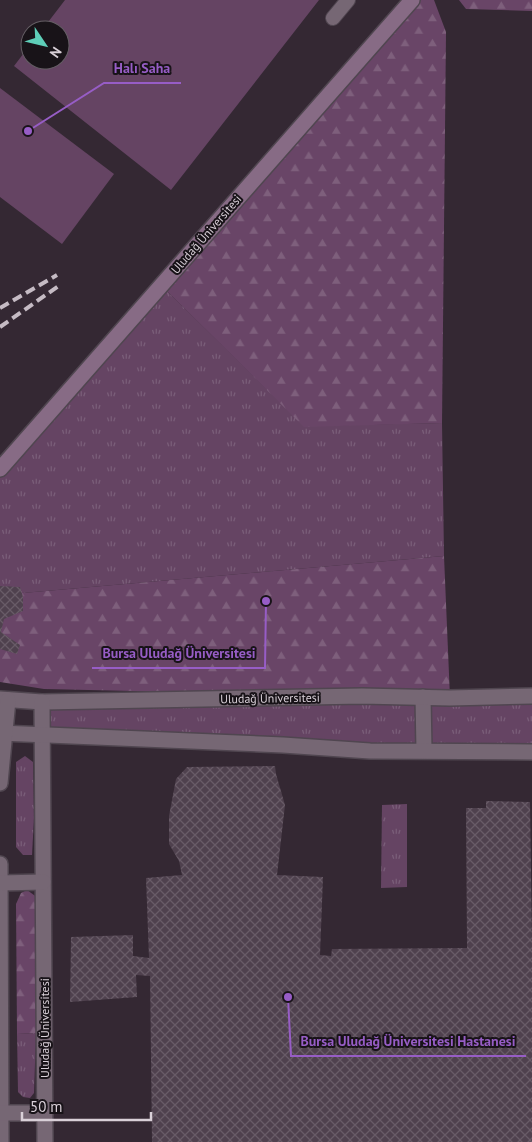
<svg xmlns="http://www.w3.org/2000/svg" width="532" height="1142" font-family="'PT Sans',sans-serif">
<defs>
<pattern id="grass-tufts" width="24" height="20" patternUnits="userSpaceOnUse" patternTransform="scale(1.25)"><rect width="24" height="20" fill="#654463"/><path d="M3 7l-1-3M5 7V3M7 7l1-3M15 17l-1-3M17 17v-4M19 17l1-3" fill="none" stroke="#7a5e79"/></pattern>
<pattern id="forest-firs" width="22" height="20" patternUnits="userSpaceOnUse" patternTransform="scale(1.25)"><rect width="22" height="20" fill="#694567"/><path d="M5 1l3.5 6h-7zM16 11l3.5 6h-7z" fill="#7e5f7c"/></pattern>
<pattern id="building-cross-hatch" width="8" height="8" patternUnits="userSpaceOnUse" patternTransform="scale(1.25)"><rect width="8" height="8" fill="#4f414e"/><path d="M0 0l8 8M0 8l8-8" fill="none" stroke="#685b67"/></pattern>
</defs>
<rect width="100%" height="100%" fill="#342833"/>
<!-- grass -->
<g fill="url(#grass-tufts)">
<polygon points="161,285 304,426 442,423 444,556 0,595 0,469"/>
<polygon points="532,696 532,752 43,735 51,708"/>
<polygon points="25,756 33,762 34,818 32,855 23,855 16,847 16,762"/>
<polygon points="407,804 407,887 381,888 382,805"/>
<polygon points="36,1033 34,1093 30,1098 23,1097 18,1092 17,1034"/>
</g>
<!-- forest -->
<g fill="url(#forest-firs)">
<polygon points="412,0 434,0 446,32 442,423 304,427 161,285"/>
<polygon points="459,0 532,0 532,11 466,9"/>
<polygon points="444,556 450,698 44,689 0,682 0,595"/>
<polygon points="27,890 38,898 36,1033 17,1034 16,904 21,893"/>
</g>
<!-- garden -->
<g fill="#654463">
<polygon points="65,0 319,0 171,190 14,66 30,45 30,60 60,60 60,30 42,30"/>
<polygon points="0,88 114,174 62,244 0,197"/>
</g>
<!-- building -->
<g fill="url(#building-cross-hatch)">
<polygon points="0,586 20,587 23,597 23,611 4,619 1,632 20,645 17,654 0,649"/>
<polygon points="275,766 276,774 285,805 277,875 323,877 320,955 331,956 332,949 467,948 466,808 486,808 486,801 530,802 532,943 532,1142 152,1142 150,976 136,975 137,997 70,1002 71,937 133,935 133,956 149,958 146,878 182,875 179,861 169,844 169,816 176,779 187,767"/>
</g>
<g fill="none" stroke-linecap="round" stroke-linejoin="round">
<defs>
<polyline id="pedestrian" points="333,18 348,0"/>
<g id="tertiary">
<polyline points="423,697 424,750"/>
<polyline points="0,699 42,702 362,696 450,698 532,696"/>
<polyline points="42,702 45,1142"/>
<polyline points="0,733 283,745 370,751 532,752"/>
<polyline points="0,783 8,700"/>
<polyline points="0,864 1,1142"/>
<polyline points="0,883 43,882"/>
<polyline points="1,1113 45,1113"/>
</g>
<polyline id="secondary" points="0,469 412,0"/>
</defs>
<!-- pedestrian casing -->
<use href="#pedestrian" stroke="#504650" stroke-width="16"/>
<!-- tertiary casing -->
<use href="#tertiary" stroke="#504650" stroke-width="18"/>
<!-- secondary casing -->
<use href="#secondary" stroke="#504650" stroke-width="18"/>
<!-- pedestrian -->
<use href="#pedestrian" stroke="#766774" stroke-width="14"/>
<!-- tertiary -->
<use href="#tertiary" stroke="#766774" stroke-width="15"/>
<!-- secondary -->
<use href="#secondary" stroke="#876b85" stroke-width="15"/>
<!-- rail -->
<g stroke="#c5bbc4" stroke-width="4" stroke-dasharray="10 5" stroke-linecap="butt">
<polyline points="0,308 57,275"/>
<polyline points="0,327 60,285"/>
</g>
</g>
<g text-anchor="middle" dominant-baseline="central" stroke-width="4" stroke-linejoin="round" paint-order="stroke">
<!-- street labels -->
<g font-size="12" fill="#d9d0d8" stroke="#181318">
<text transform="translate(206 234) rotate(-49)">Uludağ Üniversitesi</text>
<text transform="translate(270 698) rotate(-1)">Uludağ Üniversitesi</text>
<text transform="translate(44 1028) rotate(-90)">Uludağ Üniversitesi</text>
</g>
</g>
<!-- callouts -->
<path fill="none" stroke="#975dc6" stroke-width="2" d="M28 131L104 83H181M266 601L265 668H92M288 997L291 1056H526"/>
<g fill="#975dc6" stroke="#181318" stroke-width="2">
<circle cx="28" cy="131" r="5"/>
<circle cx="266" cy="601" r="5"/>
<circle cx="288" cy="997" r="5"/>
</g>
<g font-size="14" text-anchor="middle" font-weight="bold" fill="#975dc6" stroke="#181318" stroke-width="4" stroke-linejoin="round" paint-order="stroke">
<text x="142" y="73">Halı Saha</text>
<text x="179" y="658">Bursa Uludağ Üniversitesi</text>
<text x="408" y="1046">Bursa Uludağ Üniversitesi Hastanesi</text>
</g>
<!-- north arrow -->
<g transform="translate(45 45) rotate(125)"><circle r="24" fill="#181318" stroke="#655f65"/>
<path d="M0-4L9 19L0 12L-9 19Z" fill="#5eceb8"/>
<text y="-8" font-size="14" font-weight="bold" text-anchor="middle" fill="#d9d0d8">N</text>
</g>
<!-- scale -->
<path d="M22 1112v8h129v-8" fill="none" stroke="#d9d0d8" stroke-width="2.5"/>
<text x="30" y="1112" font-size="15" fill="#d9d0d8" stroke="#181318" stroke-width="4" paint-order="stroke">50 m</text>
</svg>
